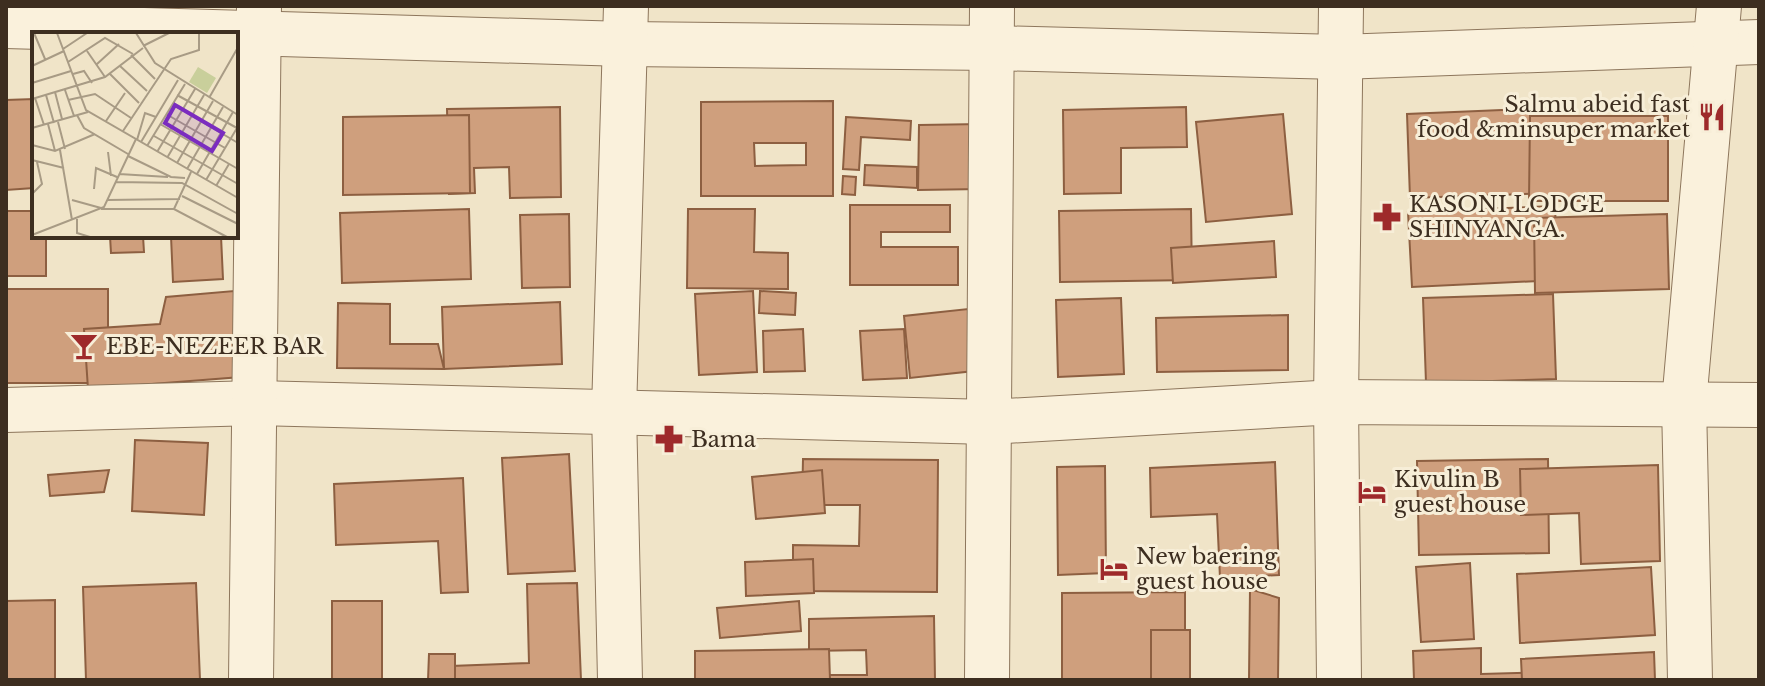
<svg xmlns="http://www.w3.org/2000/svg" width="1765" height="686" font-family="'Libre Baskerville',serif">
<rect width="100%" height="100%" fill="#f0e4c8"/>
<!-- building -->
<g fill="#cf9f7d" stroke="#8d5f41" stroke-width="2" fill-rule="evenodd">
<polygon points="34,99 34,188 6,190 6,100"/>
<path d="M833 101V196H701V102ZM754 143H806V165L755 166Z"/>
<polygon points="560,107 561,197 510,198 509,167 474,168 475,193 449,194 447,109"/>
<polygon points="1186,107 1187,147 1121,148 1121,193 1064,194 1063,110"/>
<polygon points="1550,108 1553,193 1410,198 1407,114"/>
<polygon points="1283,114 1292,214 1206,222 1196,122"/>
<polygon points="469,115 470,193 343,195 343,117"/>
<polygon points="1530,116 1668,116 1668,201 1529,201"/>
<polygon points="846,117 911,121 910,140 861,137 859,170 843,169"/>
<polygon points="982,124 981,189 918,190 919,125"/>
<polygon points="865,165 917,167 917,188 864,185"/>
<polygon points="843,176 856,177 855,195 842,194"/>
<polygon points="850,205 950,205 950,232 881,232 881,247 958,247 958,285 850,285"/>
<polygon points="1555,206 1558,280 1412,287 1408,212"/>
<polygon points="469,209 471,279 342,283 340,213"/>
<polygon points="688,209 755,209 754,252 788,253 788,289 687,288"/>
<polygon points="1191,209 1192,280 1060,282 1059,211"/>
<polygon points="6,211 34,211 34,236 46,236 46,276 6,276"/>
<polygon points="569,214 570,287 522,288 520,215"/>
<polygon points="1667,214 1669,289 1535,293 1534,218"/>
<polygon points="110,236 143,236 144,252 111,253"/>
<polygon points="171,236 221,236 223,279 173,282"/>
<polygon points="1274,241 1276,277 1173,283 1171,248"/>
<rect x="6" y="289" width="102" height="94"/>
<polygon points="234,291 241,377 88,389 84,329 160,324 166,297"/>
<polygon points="753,291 757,372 699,375 695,294"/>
<polygon points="760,291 796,293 795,315 759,313"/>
<polygon points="1553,294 1556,379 1426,383 1423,298"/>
<polygon points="1121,298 1124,374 1058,377 1056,300"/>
<polygon points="560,302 562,364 444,369 442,307"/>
<polygon points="338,303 390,304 390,344 438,344 444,369 337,368"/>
<polygon points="968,309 974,371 910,378 904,316"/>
<polygon points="1288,315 1288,370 1157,372 1156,318"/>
<polygon points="803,329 805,371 764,372 763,331"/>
<polygon points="904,329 907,378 863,380 860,331"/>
<polygon points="135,440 208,443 204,515 132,511"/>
<polygon points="569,454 575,571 508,574 502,458"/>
<polygon points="803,459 938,460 937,592 793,591 793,545 859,546 860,505 802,505"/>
<polygon points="1548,459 1549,553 1419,555 1417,461"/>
<polygon points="1275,462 1279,575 1220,578 1217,514 1151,517 1150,468"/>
<polygon points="1658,465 1660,561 1581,564 1579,513 1521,515 1520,469"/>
<polygon points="1105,466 1106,573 1058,575 1057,467"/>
<polygon points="109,470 104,492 50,496 48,475"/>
<polygon points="822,470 825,513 756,519 752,477"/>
<polygon points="463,478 468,592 441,593 438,541 336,545 334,484"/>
<polygon points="813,559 814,593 746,596 745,562"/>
<polygon points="1470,563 1474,639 1421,642 1416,567"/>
<polygon points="1651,567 1655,635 1520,643 1517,574"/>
<polygon points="196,583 200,680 86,680 83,587"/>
<polygon points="577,583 581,680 452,680 451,666 529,663 527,584"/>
<polygon points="1250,589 1279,598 1278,680 1249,680"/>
<polygon points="1185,592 1185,680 1062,680 1062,593"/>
<polygon points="55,600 55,680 6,680 6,601"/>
<rect x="332" y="601" width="50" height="79"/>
<polygon points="799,601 801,631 720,638 717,608"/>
<polygon points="934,616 935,680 821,680 821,675 867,675 866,650 809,651 809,619"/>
<rect x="1151" y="630" width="39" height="50"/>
<polygon points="1481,648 1481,674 1557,672 1557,680 1414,680 1413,651"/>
<polygon points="829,649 830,680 695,680 695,651"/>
<polygon points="1654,652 1655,680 1522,680 1521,659"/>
<polygon points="429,654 455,654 455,680 428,680"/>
</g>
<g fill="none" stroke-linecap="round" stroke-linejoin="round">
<defs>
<g id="minor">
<polyline points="6,26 625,44 993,48 1340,57 1759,42"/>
<polyline points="6,410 256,403 989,422 1336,402 1759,405"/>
<polyline points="251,680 259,6"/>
<polyline points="620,680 614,411 626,6"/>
<polyline points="987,680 992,6"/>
<polyline points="1339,680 1336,402 1341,6"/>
<polyline points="1690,680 1684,403 1719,6"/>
</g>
</defs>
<!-- minor casing -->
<use href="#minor" stroke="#8d765c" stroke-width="46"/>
<!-- minor -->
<use href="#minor" stroke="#faf1dc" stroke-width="44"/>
</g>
<!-- icons -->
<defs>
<symbol id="restaurant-bare" viewBox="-9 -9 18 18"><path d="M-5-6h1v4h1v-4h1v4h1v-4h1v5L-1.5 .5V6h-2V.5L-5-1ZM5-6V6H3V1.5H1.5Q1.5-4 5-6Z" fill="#9e2a2b" stroke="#f7eed8" stroke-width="2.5" paint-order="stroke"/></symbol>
<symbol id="pharmacy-bare" viewBox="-9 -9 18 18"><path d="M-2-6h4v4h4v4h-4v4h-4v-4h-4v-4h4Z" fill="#9e2a2b" stroke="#f7eed8" stroke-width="2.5" paint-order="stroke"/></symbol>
<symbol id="bar-bare" viewBox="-9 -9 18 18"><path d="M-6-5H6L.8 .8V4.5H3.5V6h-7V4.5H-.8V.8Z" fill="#9e2a2b" stroke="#f7eed8" stroke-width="2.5" paint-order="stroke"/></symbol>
<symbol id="hotel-bare" viewBox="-9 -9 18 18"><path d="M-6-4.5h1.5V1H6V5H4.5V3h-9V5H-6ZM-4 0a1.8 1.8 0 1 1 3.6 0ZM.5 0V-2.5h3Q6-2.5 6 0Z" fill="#9e2a2b" stroke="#f7eed8" stroke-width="2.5" paint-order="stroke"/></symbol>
</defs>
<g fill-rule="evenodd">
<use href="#restaurant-bare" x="1692" y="97" width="40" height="40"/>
<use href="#pharmacy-bare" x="1367" y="197" width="40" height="40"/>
<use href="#bar-bare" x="64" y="326" width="40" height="40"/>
<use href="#pharmacy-bare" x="649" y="419" width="40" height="40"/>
<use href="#hotel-bare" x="1352" y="472" width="40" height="40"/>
<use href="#hotel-bare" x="1094" y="549" width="40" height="40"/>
</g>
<g text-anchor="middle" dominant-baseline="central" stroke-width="6" stroke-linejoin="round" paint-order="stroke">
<!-- poi labels -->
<g font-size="22" fill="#3d2e20" stroke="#f7eed8" text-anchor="start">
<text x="1690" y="104" text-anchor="end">Salmu abeid fast<tspan x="1690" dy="25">food &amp;minsuper market</tspan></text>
<text x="1409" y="204">KASONI LODGE<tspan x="1409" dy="25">SHINYANGA.</tspan></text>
<text x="106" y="346">EBE-NEZEER BAR</text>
<text x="691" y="439">Bama</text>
<text x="1394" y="479">Kivulin B<tspan x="1394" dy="25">guest house</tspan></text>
<text x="1136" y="556">New baering<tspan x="1136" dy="25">guest house</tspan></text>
</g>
</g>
<!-- overview -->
<g transform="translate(32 32)">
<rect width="206" height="206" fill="#f0e4c8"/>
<path d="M166 35 184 46 175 61 157 50Z" fill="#c9cf9b"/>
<path fill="none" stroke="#a89b85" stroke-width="2" d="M2 1 13 27M25 1 54 78 206 166M104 1 123 31 206 83M111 14 137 1M31 17 55 1M55 19 73 45M99 23 123 47M36 30 73 6 101 22M65 32 87 12M0 34 32 19M88 34 115 59M41 42 52 39 60 51M78 42 107 71M0 51 39 39M33 58 42 84M23 60 30 87M14 63 22 91M145 63 205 96M3 66 12 93M177 66 205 17M0 67 73 45 111 16M36 68 63 62 99 86M140 72 206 111M134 82 193 116M45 83 52 96 96 122M74 89 93 61M26 90 33 117M16 92 23 119M128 92 206 137M0 96 56 80M91 99 139 27 167 18V1M122 104 206 152M105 108 113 81 124 85M109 110 146 48M0 113 23 119 63 102M115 114 153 52M28 118 40 188M76 120 79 144M125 120 163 57M96 124 139 145 153 146M135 126 172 63M0 128 32 136M145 131 181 69M155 137 191 75M87 142 136 145M165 142 201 80M174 148 205 96M84 150 150 151 206 182M184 154 197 132M62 157 64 136 85 145M0 162 10 152 5 130M150 164 206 192M40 168 69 176M75 168 148 167M69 177H142L195 205M142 177 159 140M45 187V201L58 205M0 203 72 175 104 107"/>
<path fill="#7b2cbf" fill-opacity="0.15" stroke="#7b2cbf" stroke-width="4" d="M143 73 191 101 180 119 133 91Z"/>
<rect width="206" height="206" fill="none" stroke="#3d2e20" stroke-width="4"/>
</g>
<!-- border -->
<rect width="1765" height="686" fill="none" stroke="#3d2e20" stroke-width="16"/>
</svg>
